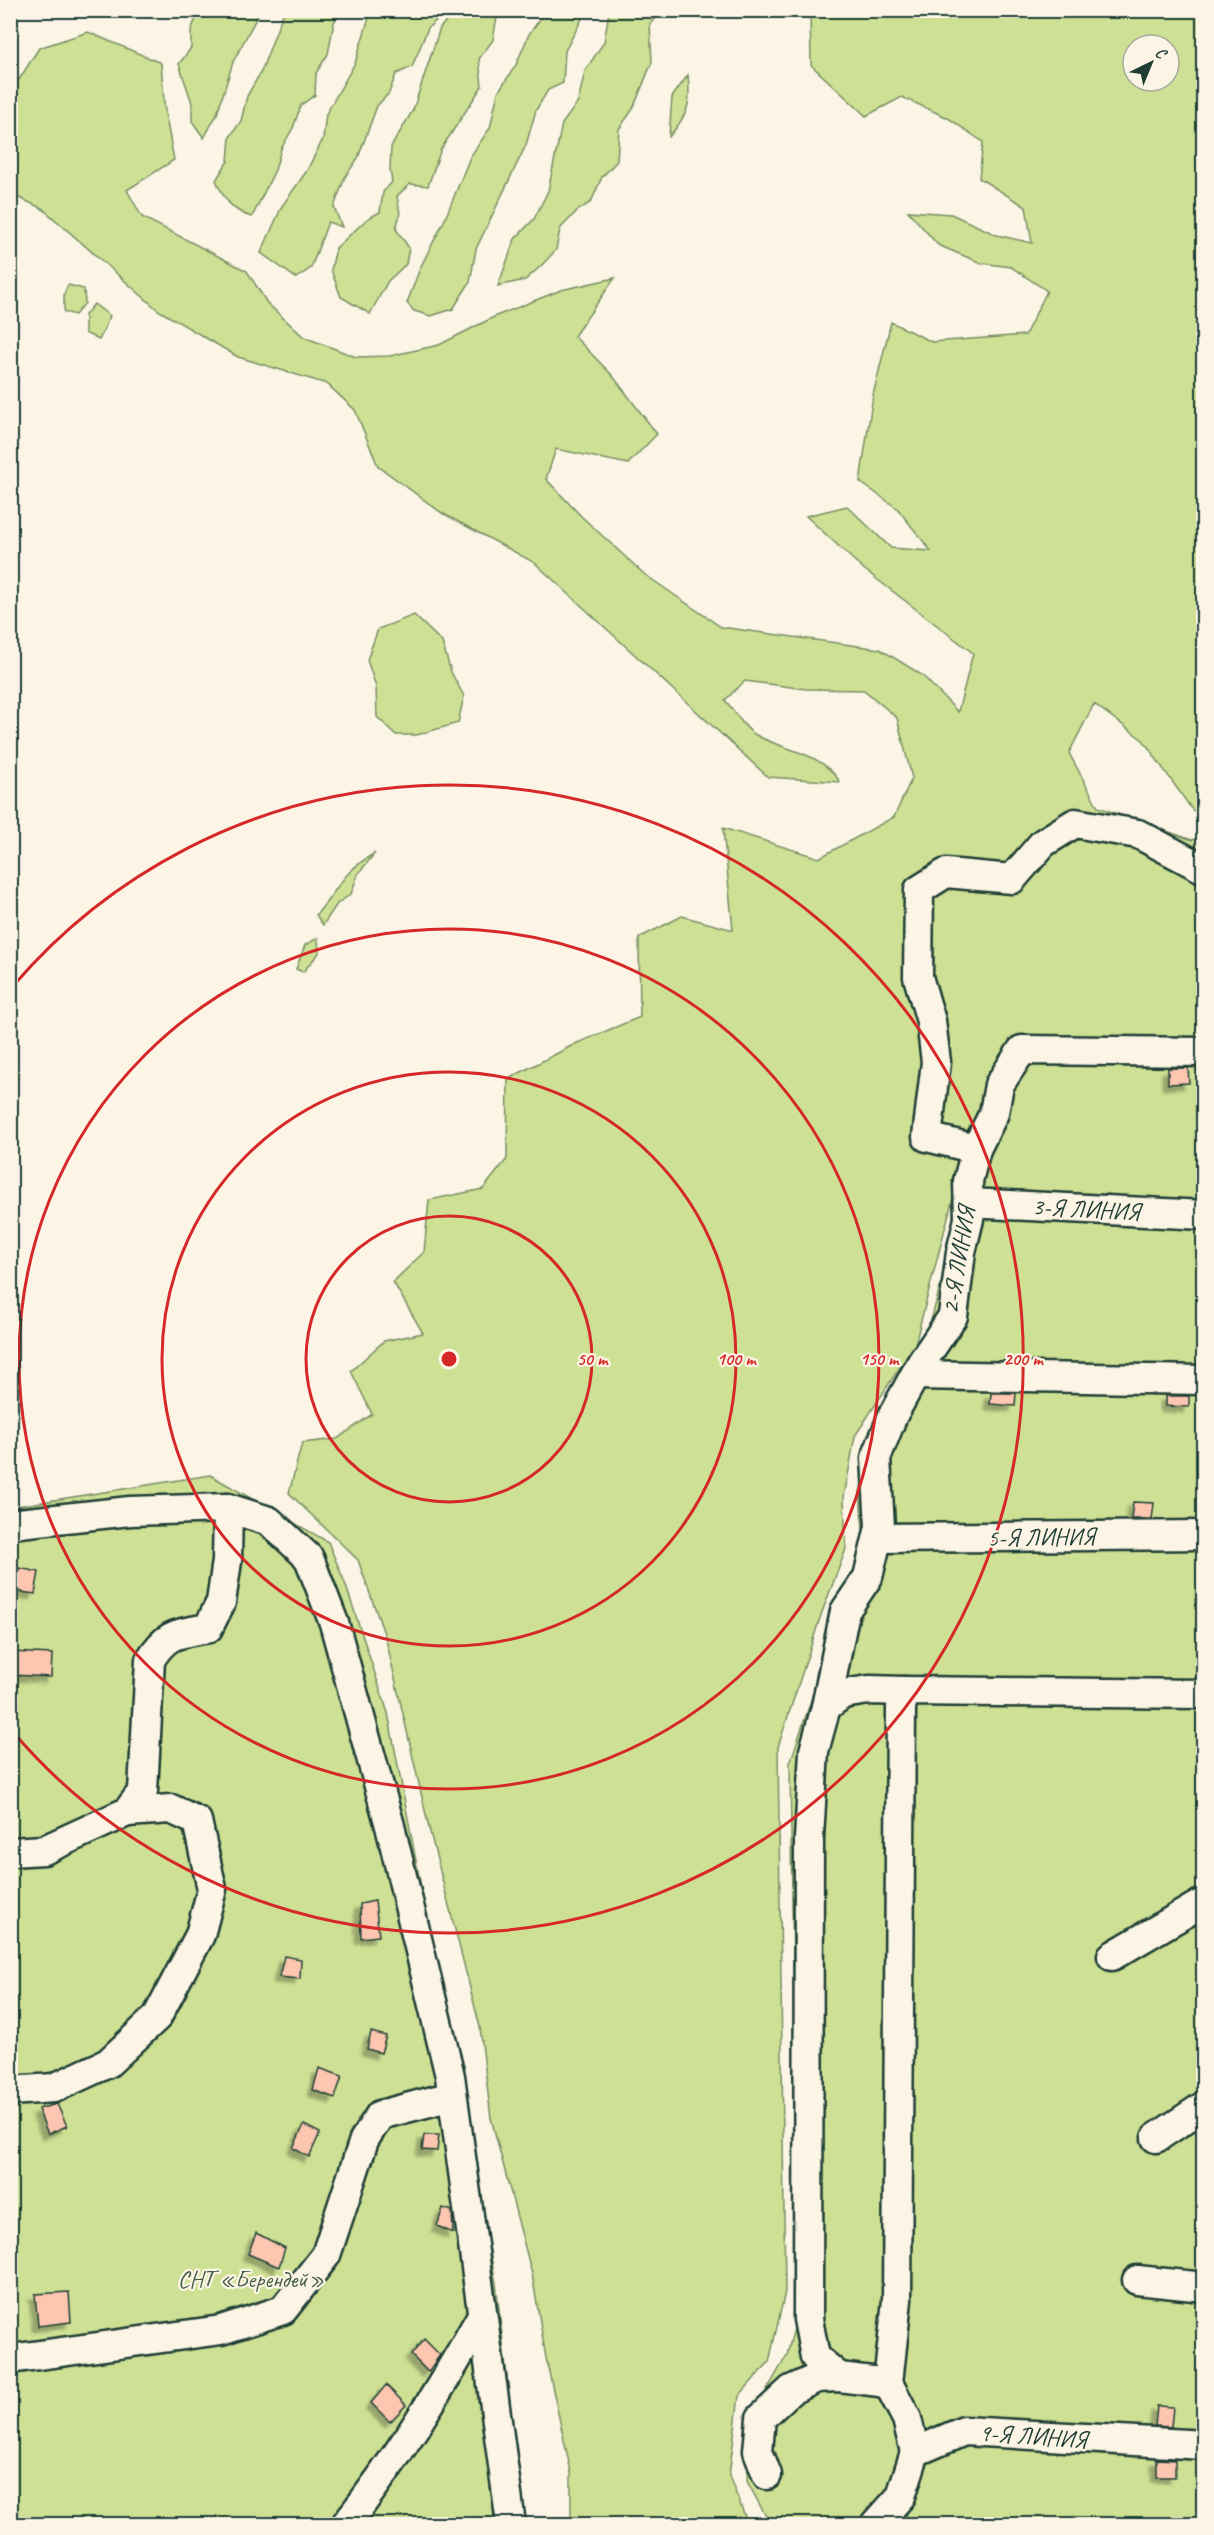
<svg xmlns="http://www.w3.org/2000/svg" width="1214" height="2535" font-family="Caveat,sans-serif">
<defs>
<filter id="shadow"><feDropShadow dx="-5.5" dy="5.5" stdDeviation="1.5" flood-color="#0004"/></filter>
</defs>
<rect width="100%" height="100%" fill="#fcf5e5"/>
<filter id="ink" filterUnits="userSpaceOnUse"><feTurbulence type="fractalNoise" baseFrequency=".0167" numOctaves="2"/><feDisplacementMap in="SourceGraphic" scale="12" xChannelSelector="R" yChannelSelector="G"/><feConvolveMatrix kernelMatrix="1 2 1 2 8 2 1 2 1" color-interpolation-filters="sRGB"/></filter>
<g filter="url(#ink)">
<!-- green -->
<g fill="#cee094" stroke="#768e64" stroke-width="1.5" fill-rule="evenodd">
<polygon points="208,11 260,11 233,62 217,114 204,138 192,121 192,103 179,64 191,48 191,30 199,12"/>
<path d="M287 11H341L334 22 328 54 316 73 315 95 301 105 293 128 281 149 275 170 252 217C233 212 223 198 216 180L228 161 230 137 241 121 247 96 261 72 282 16Z"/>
<polygon points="371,11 442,11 442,15 428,28 412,67 396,74 389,93 377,106 358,158 345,177 334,207 342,227 328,222 311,268 296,278 261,253 282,206 306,172 323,139 326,114 355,63"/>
<polygon points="455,11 498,11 493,40 479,59 482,86 441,149 428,186 410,184 397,196 400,214 396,229 409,248 406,264 388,281 370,314 341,297 331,270 336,248 367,219 380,212 383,192 392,182 390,170 391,147 413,110 440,28"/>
<polygon points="546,11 586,11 565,51 563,83 548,90 536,110 526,145 476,249 470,282 453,309 431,316 414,311 407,303 420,268 445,219 470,157 490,128 498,92 516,65 529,34"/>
<polygon points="662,11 650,24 652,62 633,109 619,129 617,161 602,177 591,202 577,211 560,229 556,250 541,266 525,280 498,286 515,239 534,219 548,191 562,124 578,102 585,71 604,42 609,12"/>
<path d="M810 11H1203V809L1193 811 1143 740 1094 704 1069 753 1098 807 1192 840 1203 836V2524H770L747 2481 750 2420 787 2355 798 2313 790 1763 864 1542 860 1492 873 1432 927 1335 944 1273 957 1196 954 1194 915 1344 855 1436 844 1497 846 1549 821 1615 778 1747 785 2292 769 2362 739 2396 729 2476 748 2524H571V2472L546 2358 532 2274 491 2118 480 2027 429 1828 386 1639 358 1560 289 1493 302 1443 337 1439 372 1414 351 1371 384 1341 423 1333 393 1282 424 1252 429 1200 483 1189 507 1159 508 1079 575 1044 640 1017 639 938 682 916 733 930 723 828 819 858 894 817 912 778 897 718 864 690 806 689 745 681 725 700C734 710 744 729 756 735 784 751 822 752 840 782L768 777 535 563 442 513 378 466 355 410 327 384 238 357 158 310 43 209 11 194 10 94 39 48 88 32 161 63 165 112 174 160 127 190 142 217 247 271 267 303 304 337 356 357 390 356 439 345 496 316 561 290 615 278 574 336 612 375 657 434 628 464 556 449 546 479 582 517 644 574 721 627 880 649 922 675 958 712 973 653 861 567 806 516 847 506 891 548 931 551 897 508 860 482 873 395 891 322 932 342 1025 335 1047 291 1011 267 981 263 938 245 908 211 951 214 997 235 1032 243 1026 207 979 178 983 142 948 118 902 97 866 116 811 65ZM1133 45H1169V81H1133Z"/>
<path d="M688 75C691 105 689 113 669 137L672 97Z"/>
<polygon points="68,285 84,289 85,303 75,315 64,312 64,294"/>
<polygon points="94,304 110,316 99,340 85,333 85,315"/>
<polygon points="414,615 442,642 451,672 464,696 458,723 417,735 396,735 377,717 376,687 367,660 378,629"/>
<path d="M375 853 358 874 351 894 337 904 323 925 316 915C340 887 341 873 375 853Z"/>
<polygon points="318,938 319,953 303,972 296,969 305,945"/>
<polygon points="210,1475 328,1542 345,1583 388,1713 496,2283 524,2524 11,2524 11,1507"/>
</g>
<!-- building -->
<g fill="#fdc6b0" stroke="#1f3d34" stroke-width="1.5" filter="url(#shadow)">
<polygon points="1168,1068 1188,1068 1189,1083 1168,1084"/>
<polygon points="991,1393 1016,1393 1015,1406 990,1404"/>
<polygon points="1166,1396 1189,1396 1189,1407 1166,1406"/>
<polygon points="1133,1502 1154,1503 1152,1519 1131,1519"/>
<polygon points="19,1568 39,1572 35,1594 15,1591"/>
<polygon points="11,1652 52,1654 51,1677 11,1675"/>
<polygon points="375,1901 379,1936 361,1938 360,1904"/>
<polygon points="284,1956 301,1959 300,1979 279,1977"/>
<polygon points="371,2032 386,2036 381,2053 367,2049"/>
<polygon points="319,2068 342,2076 335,2098 313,2090"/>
<polygon points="57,2104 67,2126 48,2134 38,2109"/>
<polygon points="304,2125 320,2133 309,2157 293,2148"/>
<polygon points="424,2135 439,2135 437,2151 422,2150"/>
<polygon points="443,2208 452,2211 453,2233 437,2226"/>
<polygon points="256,2233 285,2248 279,2267 248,2254"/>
<polygon points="69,2292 71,2322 38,2326 35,2294"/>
<polygon points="424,2339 440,2355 428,2372 411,2355"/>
<polygon points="386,2385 406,2405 390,2422 371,2403"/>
<polygon points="1157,2406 1173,2407 1171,2427 1155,2426"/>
<polygon points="1157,2459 1175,2460 1175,2477 1157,2477"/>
</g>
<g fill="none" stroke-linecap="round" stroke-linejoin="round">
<defs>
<g id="minor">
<polyline points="976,1149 927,1137 936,1062 931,1021 918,977 919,890 946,873 1012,879 1043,843 1075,823 1138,834 1204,869"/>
<polyline points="969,1203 1204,1215"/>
<polyline points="915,1375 1204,1380"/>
<polyline points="10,1524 130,1511 228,1508 269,1521 309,1558 334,1623 390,1826 450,2076 511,2524"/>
<polyline points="878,1538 1204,1535"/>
<polyline points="826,1707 845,1611 868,1577 880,1527 876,1458 893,1415 922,1362 953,1316 961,1252 969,1219 968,1181 976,1149 994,1113 999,1085 1022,1050 1204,1052"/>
<path d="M10 1852 44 1850 127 1812 143 1791 150 1660C167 1632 178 1634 208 1628L221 1602 227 1561 228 1508"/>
<polyline points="1112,1956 1204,1902"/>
<polyline points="10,2091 54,2088 108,2063 157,2017 200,1935 212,1889 197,1821 171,1809 127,1812"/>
<polyline points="1156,2138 1204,2106"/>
<polyline points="1137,2280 1204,2287"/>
<polyline points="10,2359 221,2330 283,2310 326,2255 364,2140 380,2115 452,2096"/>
<polyline points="839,2377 815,2357 808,2319 809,1839 814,1751 826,1707 843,1694 869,1690 905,1691"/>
<polyline points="915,2452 907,2419 888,2383 897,2300 901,1707 905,1691 1204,1694"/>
<polyline points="767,2475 758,2451 761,2418 791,2390 817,2378 839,2377 888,2383"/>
<path d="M346 2524C398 2458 441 2389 482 2315"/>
<polyline points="876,2524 901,2496 915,2452 964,2431 1204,2445"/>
</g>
</defs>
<!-- minor casing -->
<use href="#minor" stroke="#1f3d34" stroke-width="33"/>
<!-- minor -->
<use href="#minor" stroke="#fcf5e5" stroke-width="28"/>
</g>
</g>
<!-- distance rings -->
<g fill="none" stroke="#d62828" stroke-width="3">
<circle cx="449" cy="1359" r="143"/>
<circle cx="449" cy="1359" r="287"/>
<circle cx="449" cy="1359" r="430"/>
<path d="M13 986A574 574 0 1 1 13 1732"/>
</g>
<g text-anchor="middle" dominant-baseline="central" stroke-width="4.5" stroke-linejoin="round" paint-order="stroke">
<!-- street labels -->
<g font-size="24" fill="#1f3d34" stroke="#fcf5e5">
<text transform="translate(1086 1209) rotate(3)">3-Я ЛИНИЯ</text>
<text transform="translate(958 1260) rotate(-81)">2-Я ЛИНИЯ</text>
<text transform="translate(1041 1537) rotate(-1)">5-Я ЛИНИЯ</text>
<text transform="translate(1033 2436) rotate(4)">9-Я ЛИНИЯ</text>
</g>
<!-- park labels -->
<g font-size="24" fill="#425e47" stroke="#fcf5e5">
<text x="251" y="2279">СНТ «Берендей»</text>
</g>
</g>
<circle cx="449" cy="1359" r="9" fill="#d62828" stroke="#fcf5e5" stroke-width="3"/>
<g font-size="18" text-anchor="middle" font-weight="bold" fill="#d62828" stroke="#fcf5e5" stroke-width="4.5" stroke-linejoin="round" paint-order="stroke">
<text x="592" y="1365">50 m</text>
<text x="736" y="1365">100 m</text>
<text x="879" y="1365">150 m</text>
<text x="1023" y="1365">200 m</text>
</g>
<!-- margin -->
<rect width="1214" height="2535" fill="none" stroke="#fcf5e5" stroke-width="36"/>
<rect x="18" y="18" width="1178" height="2499" fill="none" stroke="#1f3d34" stroke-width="2" filter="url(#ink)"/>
<!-- north arrow -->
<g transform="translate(1151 63) rotate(43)"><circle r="28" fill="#fcf5e5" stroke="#a4ab9e" stroke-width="1.5"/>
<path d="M0-4.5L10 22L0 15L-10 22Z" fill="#1f3d34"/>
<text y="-9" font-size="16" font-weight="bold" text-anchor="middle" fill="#1f3d34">С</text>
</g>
</svg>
